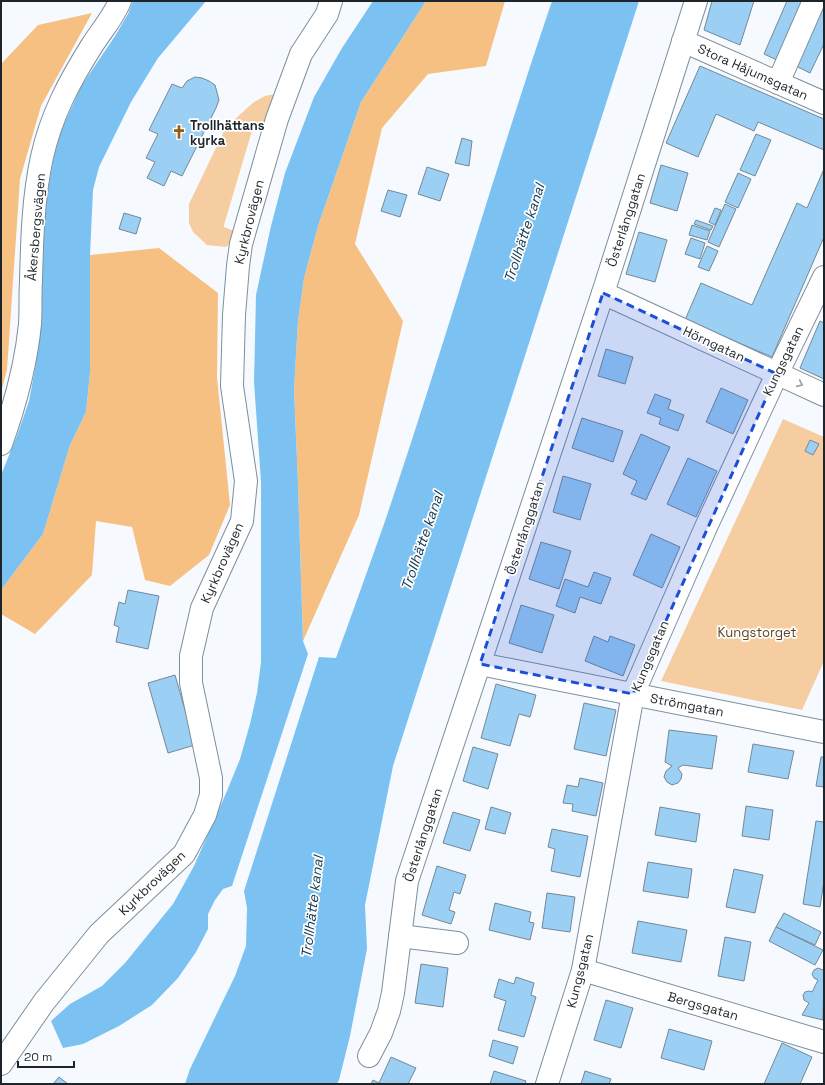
<svg xmlns="http://www.w3.org/2000/svg" width="825" height="1085" font-family="'Space Grotesk',sans-serif">
<rect width="100%" height="100%" fill="#f6fafe"/>
<!-- green -->
<g fill="#f6cda0">
<polygon points="275,94 265,126 254,124 224,225 224,227 234,231 231,243 226,247 207,245 193,232 189,223 189,204 226,127 254,102 265,96"/>
<polygon points="783,419 824,437 824,661 802,710 661,681"/>
</g>
<!-- forest -->
<g fill="#f7c083">
<polygon points="426,1 505,1 486,66 428,74 382,128 355,244 403,321 359,515 303,641 298,484 294,389 298,321 304,278 318,226 361,102"/>
<polygon points="92,13 41,106 20,179 7,370 1,392 1,64 38,25"/>
<polygon points="159,248 218,293 217,377 230,505 209,555 170,586 145,580 132,527 96,521 92,575 35,634 1,614 1,590 43,534 70,445 86,412 90,373 90,255"/>
</g>
<!-- water -->
<g fill="#7bc1f2">
<polygon points="133,1 206,1 158,58 131,102 99,167 93,190 90,255 90,373 86,412 70,445 43,534 1,590 1,475 18,433 29,401 36,364 40,327 45,217 48,190 54,156 62,128 82,85 115,36 128,14"/>
<polygon points="373,1 426,1 361,102 318,226 304,278 298,321 294,389 298,484 303,641 308,654 232,886 223,889 215,900 208,914 208,929 196,952 178,978 152,1005 119,1026 83,1044 63,1048 51,1021 70,1004 102,986 125,963 173,904 194,866 227,791 240,759 250,724 257,693 261,662 261,482 254,382 256,295 271,226 285,173 314,97 342,48"/>
<path d="M552 1H639L393 766 365 905 367 949 350 1036 339 1080 337 1084H185L190 1069 235 976 246 946 247 908 244 891 319 657 336 658C352 614 368 569 384 524 443 351 493 174 552 1Z"/>
</g>
<!-- building -->
<g fill="#9ccff4" stroke="#748897">
<polygon points="712,1 754,1 740,45 704,30"/>
<polygon points="787,1 806,1 779,61 764,54"/>
<polygon points="824,7 824,44 810,73 796,66"/>
<polygon points="700,66 824,119 824,150 758,122 754,131 716,114 698,157 666,143"/>
<polygon points="195,77 202,78 209,81 215,85 219,100 216,108 182,176 171,171 164,186 147,178 155,162 146,158 158,134 149,130 172,84 182,88 187,81"/>
<polygon points="756,134 771,140 755,176 740,170"/>
<polygon points="462,138 472,141 469,166 455,163"/>
<polygon points="661,165 688,173 677,211 650,203"/>
<polygon points="427,167 449,174 440,201 418,194"/>
<polygon points="824,169 824,237 772,357 685,320 701,283 752,305 797,203 807,208"/>
<polygon points="738,173 751,179 738,208 725,202"/>
<polygon points="388,190 407,195 400,217 381,211"/>
<polygon points="725,204 736,209 719,247 708,242"/>
<polygon points="715,208 721,210 715,225 709,222"/>
<polygon points="124,213 141,218 136,234 119,229"/>
<polygon points="696,220 713,226 711,230 694,224"/>
<polygon points="692,225 710,231 707,240 689,235"/>
<polygon points="639,232 667,240 655,282 626,274"/>
<polygon points="691,238 705,243 700,259 685,254"/>
<polygon points="707,246 718,251 709,271 698,267"/>
<polygon points="820,321 824,323 824,379 800,368"/>
<polygon points="606,349 633,357 625,384 598,376"/>
<polygon points="721,388 748,400 733,434 706,422"/>
<polygon points="655,394 671,400 668,409 684,415 678,431 659,424 661,418 647,413"/>
<polygon points="582,418 623,431 613,462 572,448"/>
<polygon points="641,434 670,447 646,500 631,494 637,481 623,474"/>
<polygon points="810,440 819,444 813,455 805,451"/>
<polygon points="688,458 717,471 696,517 667,504"/>
<polygon points="563,476 591,484 580,520 553,512"/>
<polygon points="651,534 680,547 662,588 633,575"/>
<polygon points="541,542 571,551 559,589 529,579"/>
<polygon points="594,572 611,578 601,604 580,597 575,613 556,606 565,579 588,587"/>
<polygon points="128,590 159,596 148,649 116,642 119,627 114,625 119,602 125,604"/>
<polygon points="521,605 554,615 542,653 509,643"/>
<polygon points="594,636 608,642 610,636 635,645 623,676 585,661"/>
<polygon points="175,675 195,745 168,753 148,683"/>
<polygon points="496,684 536,695 530,717 519,714 510,746 481,738"/>
<polygon points="584,703 616,710 606,756 574,749"/>
<polygon points="669,730 717,736 712,769 683,765 678,768 682,774 681,779 678,783 672,785 667,782 664,777 666,771 672,766 665,762"/>
<polygon points="753,744 794,751 788,779 748,772"/>
<polygon points="473,747 498,754 488,789 463,781"/>
<polygon points="821,757 824,757 824,787 816,786"/>
<polygon points="580,778 603,783 596,816 572,811 573,804 563,803 567,785 578,787"/>
<polygon points="746,806 773,810 769,840 742,836"/>
<polygon points="491,807 511,813 505,834 485,829"/>
<polygon points="660,807 700,814 696,842 655,835"/>
<polygon points="453,812 480,820 470,851 443,843"/>
<polygon points="816,821 824,822 824,881 820,907 803,904"/>
<polygon points="552,829 588,836 580,877 551,871 555,849 548,847"/>
<polygon points="648,862 692,869 688,898 643,891"/>
<polygon points="437,866 466,875 460,894 454,892 449,910 455,912 451,924 422,915"/>
<polygon points="734,869 763,875 755,913 726,907"/>
<polygon points="547,893 575,897 570,932 542,928"/>
<polygon points="495,903 531,912 529,922 534,923 530,940 489,930"/>
<polygon points="784,913 821,932 815,945 776,927"/>
<polygon points="638,921 687,930 681,962 632,953"/>
<polygon points="776,927 823,950 815,965 769,941"/>
<polygon points="725,937 751,942 744,981 718,976"/>
<polygon points="421,964 448,968 443,1007 415,1003"/>
<polygon points="818,968 823,970 824,968 823,1020 802,1015 809,1003 804,1000 803,995 805,992 809,991 812,992 818,980 814,978 812,974 814,970"/>
<polygon points="516,977 534,983 531,995 536,997 524,1037 498,1030 506,1001 494,997 499,979 514,984"/>
<polygon points="606,1000 633,1008 621,1048 594,1040"/>
<polygon points="669,1029 712,1041 704,1070 661,1058"/>
<polygon points="493,1040 518,1047 513,1064 489,1056"/>
<polygon points="782,1043 812,1057 800,1084 764,1084"/>
<polygon points="391,1057 416,1068 408,1084 371,1084 373,1080 379,1083"/>
<polygon points="494,1071 526,1081 525,1084 490,1084"/>
<polygon points="585,1071 611,1079 609,1084 581,1084"/>
<polygon points="59,1077 68,1084 53,1084"/>
</g>
<g fill="none" stroke-linecap="round" stroke-linejoin="round">
<defs>
<g id="street">
<polyline points="683,41 824,103"/>
<polyline points="778,83 813,3"/>
<polyline points="603,293 824,395"/>
<path d="M1 444C15 405 26 365 30 324 31 310 30 295 31 281 32 240 33 198 42 157 51 116 69 82 91 47 101 31 113 18 120 1"/>
<polyline points="480,664 824,732"/>
<polyline points="400,936 457,943"/>
<polyline points="583,970 824,1042"/>
<polyline points="369,1056 381,1033 389,1011 393,993 407,881 603,293 696,1"/>
<polyline points="1,1064 44,1002 99,934 184,854 205,815 211,795 211,778 191,683 191,656 202,608 242,521 246,481 232,386 234,315 238,266 241,244 277,119 301,54 327,14 331,1"/>
<polyline points="547,1084 583,970 633,694 706,527 777,374 824,277"/>
</g>
</defs>
<!-- street casing -->
<use href="#street" stroke="#7b8f9e" stroke-width="24"/>
<!-- street -->
<use href="#street" stroke="#fff" stroke-width="22"/>
</g>
<!-- one-way arrows -->
<defs><path id="oneway-chevron" d="M-2-3.5L2.5 0L-2 3.5" fill="none" stroke-width="1.6" stroke-linecap="round" stroke-linejoin="round"/></defs>
<use stroke="#999da0" href="#oneway-chevron" transform="translate(800 384) rotate(24)"/>
<!-- marked area -->
<path fill="#1d4ed8" fill-opacity="0.2" stroke="#1d4ed8" stroke-width="3" stroke-dasharray="8 5" stroke-linejoin="round" d="M603 293 777 374 633 694 480 664Z"/>
<!-- icons -->
<defs>
<symbol id="church-bare" viewBox="-9 -9 18 18"><path d="M-1.2-6h2.4v3.5h3.3v2.4h-3.3V6h-2.4V-.1h-3.3v-2.4h3.3Z" fill="#925c12" stroke="#fff" stroke-width="2.5" paint-order="stroke"/></symbol>
</defs>
<g fill-rule="evenodd">
<use href="#church-bare" x="169" y="122" width="20" height="20"/>
</g>
<g text-anchor="middle" dominant-baseline="central" stroke-width="3.5" stroke-linejoin="round" paint-order="stroke">
<!-- street labels -->
<g font-size="13" fill="#1d252b" stroke="#fff">
<text transform="translate(753 72) rotate(24)">Stora Håjumsgatan</text>
<text transform="translate(626 220) rotate(-72)">Österlånggatan</text>
<text transform="translate(249 222) rotate(-76)">Kyrkbrovägen</text>
<text transform="translate(36 227) rotate(-85)">Åkersbergsvägen</text>
<text transform="translate(714 344) rotate(25)">Hörngatan</text>
<text transform="translate(783 361) rotate(-64)">Kungsgatan</text>
<text transform="translate(525 528) rotate(-72)">Österlånggatan</text>
<text transform="translate(222 563) rotate(-66)">Kyrkbrovägen</text>
<text transform="translate(650 656) rotate(-67)">Kungsgatan</text>
<text transform="translate(687 705) rotate(11)">Strömgatan</text>
<text transform="translate(423 835) rotate(-72)">Österlånggatan</text>
<text transform="translate(152 883) rotate(-44)">Kyrkbrovägen</text>
<text transform="translate(580 971) rotate(-76)">Kungsgatan</text>
<text transform="translate(703 1006) rotate(16)">Bergsgatan</text>
</g>
<!-- poi labels -->
<g font-size="13" font-weight="bold" fill="#1d252b" stroke="#fff" text-anchor="start">
<text x="190" y="125">Trollhättans<tspan x="190" dy="15">kyrka</tspan></text>
</g>
<!-- park labels -->
<g font-size="13" fill="#604423" stroke="#fff">
<text x="757" y="632">Kungstorget</text>
</g>
<!-- water labels -->
<g font-size="14" font-style="italic" fill="#113851" stroke="#fff">
<text transform="translate(524 233) rotate(-72)">Trollhätte kanal</text>
<text transform="translate(422 541) rotate(-71)">Trollhätte kanal</text>
<text transform="translate(312 907) rotate(-83)">Trollhätte kanal</text>
</g>
</g>
<!-- border -->
<rect width="825" height="1085" fill="none" stroke="#1d252b" stroke-width="4"/>
<!-- scale -->
<path d="M18 1061v6h56v-6" fill="none" stroke="#1d252b" stroke-width="2"/>
<text x="24" y="1061" font-size="12" fill="#1d252b" stroke="#ffffff" stroke-width="3" paint-order="stroke">20 m</text>
</svg>
